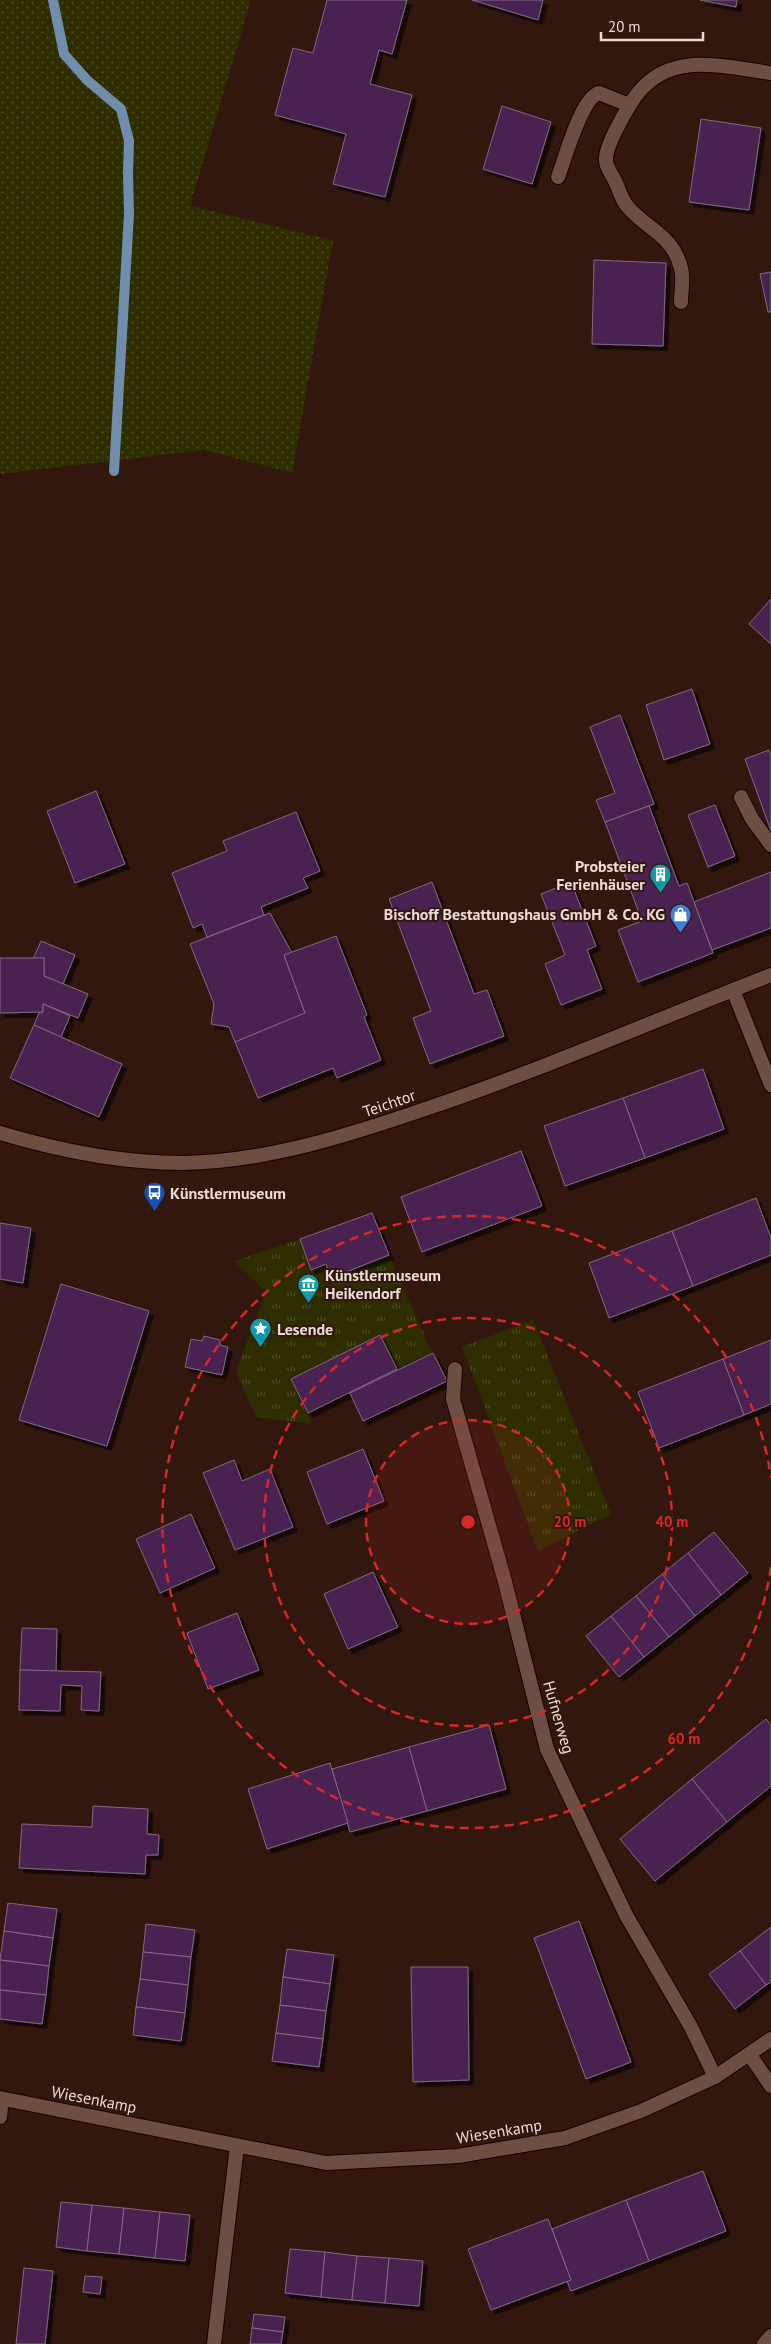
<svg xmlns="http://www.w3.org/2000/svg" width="771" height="2344" font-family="'PT Sans',sans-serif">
<defs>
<pattern id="grass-dots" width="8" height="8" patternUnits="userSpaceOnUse" patternTransform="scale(1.25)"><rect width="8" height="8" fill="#2d2d00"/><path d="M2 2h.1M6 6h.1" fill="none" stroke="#4c4b24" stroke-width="1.8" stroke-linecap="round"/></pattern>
<pattern id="park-tufts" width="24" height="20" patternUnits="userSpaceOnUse" patternTransform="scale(1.25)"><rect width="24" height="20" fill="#2d2d00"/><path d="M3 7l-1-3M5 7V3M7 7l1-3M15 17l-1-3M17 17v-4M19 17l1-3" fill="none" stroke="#4c4b24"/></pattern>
<filter id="shadow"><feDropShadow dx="4.5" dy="4.5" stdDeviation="0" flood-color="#0009"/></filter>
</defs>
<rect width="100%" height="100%" fill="#31170e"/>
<!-- grass -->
<polygon fill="url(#grass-dots)" points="0,0 251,0 190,206 333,240 292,473 204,450 0,474"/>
<!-- park -->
<g fill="url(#park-tufts)">
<polygon points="300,1239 311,1270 326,1264 331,1278 389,1255 432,1352 398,1368 381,1334 290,1379 312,1424 256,1417 236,1371 266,1292 234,1261"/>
<polygon points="533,1320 611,1514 538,1551 462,1347"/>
</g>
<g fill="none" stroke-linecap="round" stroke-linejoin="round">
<!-- stream -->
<polyline stroke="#718dac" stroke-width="10" points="53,0 64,54 87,80 121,109 129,141 128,173 129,214 114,471"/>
</g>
<!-- building -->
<g fill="#492251" stroke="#7f6a82" filter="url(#shadow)">
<polygon points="327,0 407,0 392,54 379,50 370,84 412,95 385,197 333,184 346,134 275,115 293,48 313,53"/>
<polygon points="472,0 543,0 538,20"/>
<polygon points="700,0 737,0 736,7"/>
<polygon points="502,106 551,122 532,184 483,169"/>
<polygon points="701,119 761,128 749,210 689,202"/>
<polygon points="594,260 666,263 663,346 592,344"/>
<polygon points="771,272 771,312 768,312 760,274"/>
<polygon points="771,599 771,644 749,624"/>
<polygon points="692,689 710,744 664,760 646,705"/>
<polygon points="620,715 654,804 605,822 596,800 615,793 590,727"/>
<polygon points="769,750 771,756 771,831 745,759"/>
<polygon points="96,791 125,864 75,883 47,811"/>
<polygon points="715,805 735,856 708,867 688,815"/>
<polygon points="649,806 679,886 687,883 713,953 638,982 618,930 642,921 605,822"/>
<polygon points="296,812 320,871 303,878 308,888 261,907 264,915 207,937 202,924 193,928 172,873 227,851 223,841"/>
<polygon points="771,872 771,928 712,950 694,902"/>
<polygon points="432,882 474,994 487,990 504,1036 430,1064 413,1018 431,1011 389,899"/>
<polygon points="571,882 596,946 587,950 602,989 561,1005 545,964 565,955 541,894"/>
<polygon points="270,913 292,953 284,955 305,1013 235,1042 229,1027 211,1024 214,1004 190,944"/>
<polygon points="336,936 367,1015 364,1017 381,1060 337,1078 333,1068 258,1098 235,1042 305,1013 284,955"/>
<polygon points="41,941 75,955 63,984 44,976 44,958 33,959"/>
<polygon points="0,958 44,958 44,976 88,994 78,1018 43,1004 43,1012 0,1013"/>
<polygon points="43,1004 70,1016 61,1037 34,1025 39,1013 43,1012"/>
<polygon points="34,1025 122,1064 99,1117 10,1078"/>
<polygon points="703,1069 724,1129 645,1158 623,1098"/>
<polygon points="623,1098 645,1158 565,1186 544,1126"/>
<polygon points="521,1151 542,1206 422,1252 401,1197"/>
<polygon points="756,1198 771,1238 771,1255 693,1286 672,1231"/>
<polygon points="372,1213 389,1255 331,1278 326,1264 311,1270 300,1239"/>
<polygon points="0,1223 31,1228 23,1283 0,1279"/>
<polygon points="672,1231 693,1286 609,1318 589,1263"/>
<polygon points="61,1284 149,1311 107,1446 19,1420"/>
<polygon points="380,1335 397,1369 308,1413 291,1379"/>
<polygon points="204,1336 220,1340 220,1345 228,1347 222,1375 185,1367 191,1339 202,1341"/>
<polygon points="771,1340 771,1404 744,1415 723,1359"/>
<polygon points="433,1353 447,1381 363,1421 350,1393"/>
<polygon points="723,1359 744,1415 659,1448 638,1392"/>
<polygon points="363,1449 384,1501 327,1524 307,1472"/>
<polygon points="234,1460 242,1481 270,1469 293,1527 235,1550 203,1473"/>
<polygon points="191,1514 215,1568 160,1593 136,1539"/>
<polygon points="714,1532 748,1573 721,1595 688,1553"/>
<polygon points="688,1553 721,1595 695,1616 662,1574"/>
<polygon points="373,1572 398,1627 348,1649 324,1594"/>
<polygon points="662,1574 695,1616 669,1637 636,1596"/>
<polygon points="636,1596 669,1637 644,1657 611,1616"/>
<polygon points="237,1613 259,1670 208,1689 187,1633"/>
<polygon points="611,1616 644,1657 619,1677 586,1636"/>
<polygon points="22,1628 57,1629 56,1671 20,1670"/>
<polygon points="20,1670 101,1672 99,1711 81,1710 82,1686 61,1685 60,1711 19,1710"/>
<polygon points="766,1719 771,1725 771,1786 727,1822 692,1779"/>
<polygon points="489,1725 506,1789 427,1811 409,1747"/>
<polygon points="409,1747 427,1811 350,1832 332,1769"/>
<polygon points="330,1763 348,1823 267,1849 248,1789"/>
<polygon points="692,1779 727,1822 655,1881 620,1839"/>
<polygon points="93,1806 148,1809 147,1834 159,1835 158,1855 146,1855 145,1874 19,1868 22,1824 92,1827"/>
<polygon points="8,1903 57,1909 53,1938 4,1931"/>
<polygon points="579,1921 631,2062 586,2079 534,1938"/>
<polygon points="146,1924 195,1930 191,1957 143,1952"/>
<polygon points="771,1927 771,1982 766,1985 740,1951"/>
<polygon points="4,1931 53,1938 49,1966 0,1960"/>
<polygon points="287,1949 334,1955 330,1984 283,1977"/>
<polygon points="740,1951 766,1985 735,2009 709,1974"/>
<polygon points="143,1952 191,1957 188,1985 140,1979"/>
<polygon points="0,1960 49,1966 46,1995 0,1990"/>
<polygon points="411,1967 468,1967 469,2080 413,2082"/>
<polygon points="283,1977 330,1984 326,2011 280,2005"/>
<polygon points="140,1979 188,1985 185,2013 136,2007"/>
<polygon points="0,1990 46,1995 42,2024 0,2019"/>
<polygon points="280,2005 326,2011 323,2039 276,2033"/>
<polygon points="136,2007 185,2013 181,2041 133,2035"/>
<polygon points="276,2033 323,2039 319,2067 272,2061"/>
<polygon points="703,2171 726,2231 649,2261 626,2200"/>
<polygon points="626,2200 649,2261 571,2291 567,2281 571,2280 552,2229"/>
<polygon points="61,2202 92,2205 87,2251 56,2247"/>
<polygon points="92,2205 124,2208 119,2254 87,2251"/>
<polygon points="124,2208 160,2212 155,2258 119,2254"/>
<polygon points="160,2212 190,2215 185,2261 155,2258"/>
<polygon points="548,2219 571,2280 491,2310 468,2249"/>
<polygon points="290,2249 325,2252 321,2297 285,2293"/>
<polygon points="325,2252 357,2256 352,2300 321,2297"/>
<polygon points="357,2256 389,2258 385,2303 352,2300"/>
<polygon points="389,2258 423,2261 419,2306 385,2303"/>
<polygon points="24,2268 53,2271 45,2344 16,2344"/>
<polygon points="85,2276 102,2277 100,2294 83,2292"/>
<polygon points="254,2314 285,2317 283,2332 252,2328"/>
<polygon points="252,2328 283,2332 281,2344 250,2344"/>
</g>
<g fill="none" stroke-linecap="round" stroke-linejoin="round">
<defs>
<g id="service">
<path d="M558 177C565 159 581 98 599 93L629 105"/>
<path d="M681 302C681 291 684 278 681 268 673 235 646 229 627 206 621 199 619 188 614 179 611 173 605 166 606 158 606 146 624 114 631 103 664 49 718 66 771 73"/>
<polyline points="741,797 752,819 771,845"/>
</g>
<g id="minor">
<polyline points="733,990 771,1085"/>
<polyline points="455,1369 453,1399 504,1578 547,1749 626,1915 691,2027 715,2077"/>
<polyline points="750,2055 771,2086"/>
<polyline points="0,2098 326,2163 458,2156 565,2138 641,2111 715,2077 771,2039"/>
<polyline points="0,2117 2,2099"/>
<polyline points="214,2344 237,2146"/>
<polyline points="764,2344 771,2336"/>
</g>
<path id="tertiary" d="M0 1133C60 1151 120 1163 183 1163 266 1162 353 1134 431 1107 546 1068 658 1019 771 975"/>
</defs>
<!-- service casing -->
<use href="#service" stroke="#170300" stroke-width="16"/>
<!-- minor casing -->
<use href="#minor" stroke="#170300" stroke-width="16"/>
<!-- tertiary casing -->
<use href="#tertiary" stroke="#170300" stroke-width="16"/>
<!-- service -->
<use href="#service" stroke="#6c4e43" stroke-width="14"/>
<!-- minor -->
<use href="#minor" stroke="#6c4e43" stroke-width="14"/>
<!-- tertiary -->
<use href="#tertiary" stroke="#6c4e43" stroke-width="14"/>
</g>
<!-- distance rings -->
<circle cx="468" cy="1522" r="102" fill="#d62828" fill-opacity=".12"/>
<g fill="none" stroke="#d62828" stroke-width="2.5" stroke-dasharray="9 6">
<circle cx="468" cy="1522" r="102"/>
<circle cx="468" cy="1522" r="204"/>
<path d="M771 1567A306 306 0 1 1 771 1477"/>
</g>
<!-- icons -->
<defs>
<symbol id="building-pin" viewBox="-11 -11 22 30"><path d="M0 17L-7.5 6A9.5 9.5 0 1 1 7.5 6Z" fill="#0f9aa8" stroke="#31170e"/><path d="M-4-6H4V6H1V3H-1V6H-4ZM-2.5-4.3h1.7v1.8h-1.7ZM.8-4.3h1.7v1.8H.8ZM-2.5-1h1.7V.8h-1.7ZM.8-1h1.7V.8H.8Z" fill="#fff"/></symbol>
<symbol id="shop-pin" viewBox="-11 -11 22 30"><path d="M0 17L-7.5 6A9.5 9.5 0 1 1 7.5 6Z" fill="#3f7fe0" stroke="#31170e"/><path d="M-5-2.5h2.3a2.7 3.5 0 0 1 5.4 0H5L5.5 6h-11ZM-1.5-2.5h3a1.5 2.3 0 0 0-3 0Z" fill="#fff"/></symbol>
<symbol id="bus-pin" viewBox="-11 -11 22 30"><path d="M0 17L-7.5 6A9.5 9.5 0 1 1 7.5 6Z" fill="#1a4fb4" stroke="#31170e"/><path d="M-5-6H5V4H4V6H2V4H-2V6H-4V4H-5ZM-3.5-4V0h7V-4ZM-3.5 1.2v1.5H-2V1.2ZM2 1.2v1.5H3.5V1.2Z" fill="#fff"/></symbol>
<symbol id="museum-pin" viewBox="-11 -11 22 30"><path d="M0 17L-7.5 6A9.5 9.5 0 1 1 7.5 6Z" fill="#0f9aa8" stroke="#31170e"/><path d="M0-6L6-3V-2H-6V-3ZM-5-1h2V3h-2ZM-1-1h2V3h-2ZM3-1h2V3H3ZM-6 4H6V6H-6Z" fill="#fff"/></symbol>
<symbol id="sight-pin" viewBox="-11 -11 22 30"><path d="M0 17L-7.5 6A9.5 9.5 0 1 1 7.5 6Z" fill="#0f9aa8" stroke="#31170e"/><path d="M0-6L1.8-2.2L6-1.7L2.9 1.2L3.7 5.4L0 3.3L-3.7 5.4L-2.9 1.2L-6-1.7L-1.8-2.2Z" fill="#fff"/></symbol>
</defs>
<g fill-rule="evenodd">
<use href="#building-pin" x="648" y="862" width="25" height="34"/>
<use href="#shop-pin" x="668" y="902" width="25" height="34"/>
<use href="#bus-pin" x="142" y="1180" width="25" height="34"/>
<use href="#museum-pin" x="296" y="1272" width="25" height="34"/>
<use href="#sight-pin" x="248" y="1316" width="25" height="34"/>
</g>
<g text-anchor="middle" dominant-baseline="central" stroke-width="4" stroke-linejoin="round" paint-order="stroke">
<!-- poi labels -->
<g font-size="16" font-weight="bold" fill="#eedbd5" stroke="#31170e" text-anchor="start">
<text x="645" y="866" text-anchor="end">Probsteier<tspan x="645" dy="18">Ferienhäuser</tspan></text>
<text x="665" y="914" text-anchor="end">Bischoff Bestattungshaus GmbH &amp; Co. KG</text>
<text x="170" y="1193">Künstlermuseum</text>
<text x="325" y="1275">Künstlermuseum<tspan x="325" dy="18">Heikendorf</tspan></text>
<text x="277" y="1329">Lesende</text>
</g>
<!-- street labels -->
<g font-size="16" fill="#eedbd5" stroke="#31170e">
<text transform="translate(389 1103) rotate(-19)">Teichtor</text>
<text transform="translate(559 1717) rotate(74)">Hufnerweg</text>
<text transform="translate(94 2099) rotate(11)">Wiesenkamp</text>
<text transform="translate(499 2131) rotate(-9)">Wiesenkamp</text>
</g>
</g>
<circle cx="468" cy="1522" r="8" fill="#d62828" stroke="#31170e" stroke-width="2.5"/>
<g font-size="15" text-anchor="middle" font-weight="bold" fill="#d62828" stroke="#31170e" stroke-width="4" stroke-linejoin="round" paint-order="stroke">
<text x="570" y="1527">20 m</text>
<text x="672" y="1527">40 m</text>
<text x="684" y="1744">60 m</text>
</g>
<!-- scale -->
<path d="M601 32v8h102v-8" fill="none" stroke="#eedbd5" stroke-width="2.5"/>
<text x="608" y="32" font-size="15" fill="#eedbd5" stroke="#31170e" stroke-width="4" paint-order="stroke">20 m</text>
</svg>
